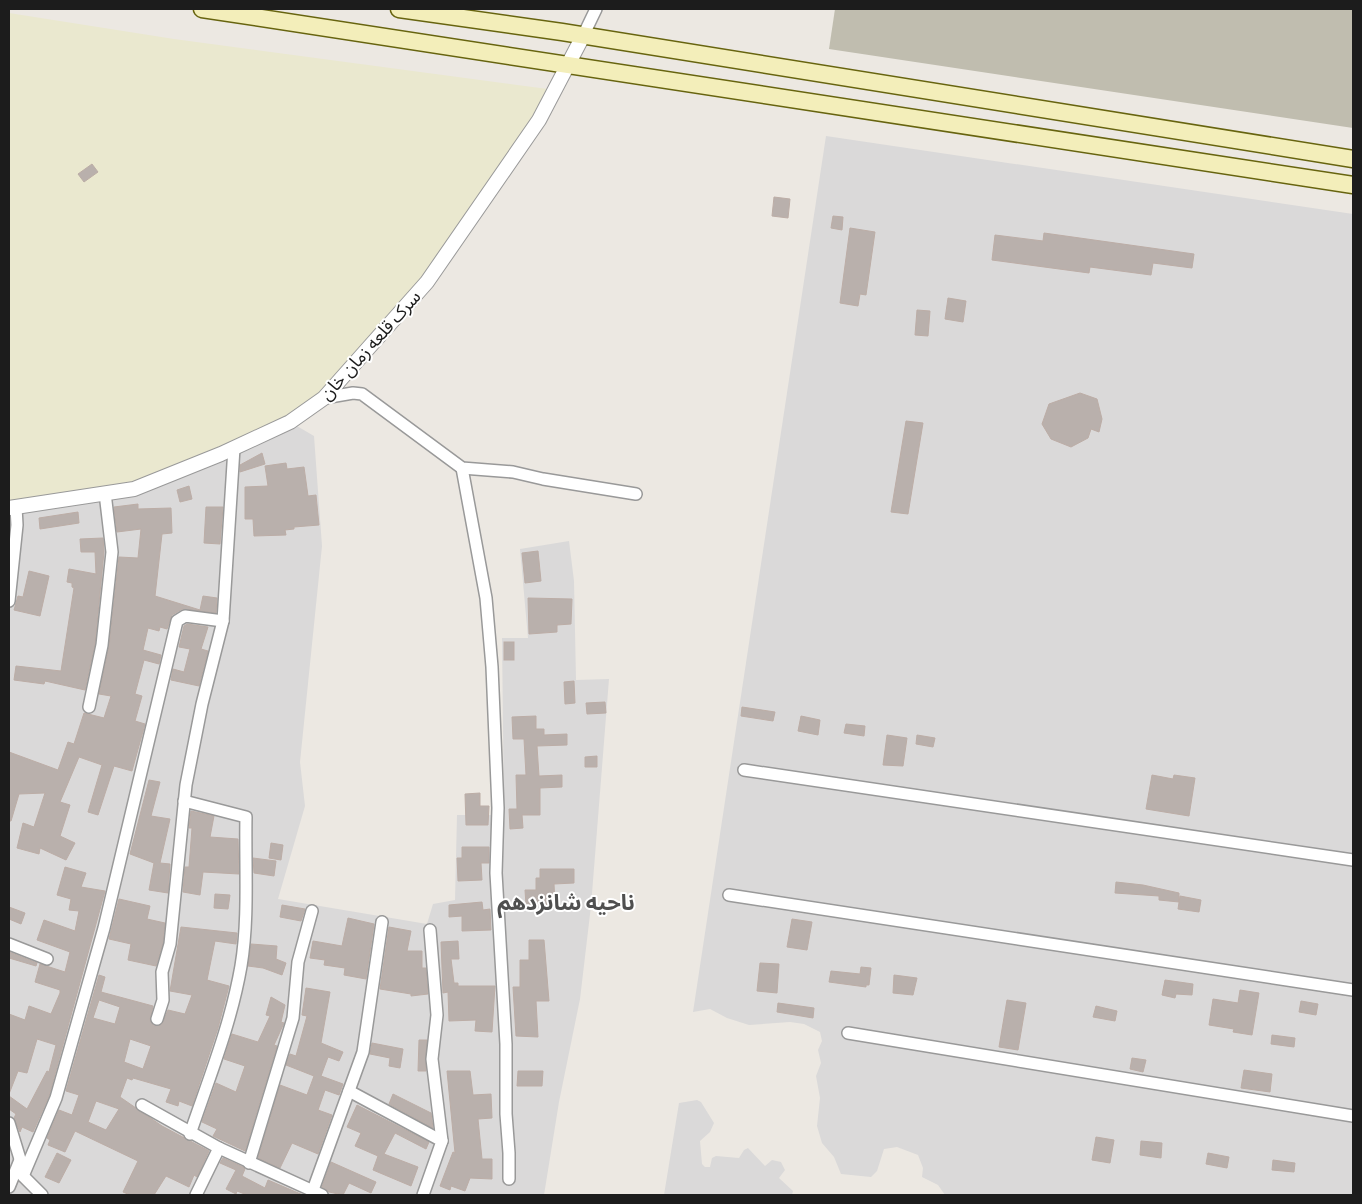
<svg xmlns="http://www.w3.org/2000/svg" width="1362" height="1204" font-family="'PT Sans Narrow','Noto Sans Arabic',sans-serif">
<rect width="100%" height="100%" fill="#ece8e2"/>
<!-- residential -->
<g fill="#dad9d9">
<polygon points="826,136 1353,214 1353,1195 945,1195 938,1185 922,1177 923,1168 918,1155 897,1147 884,1149 877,1171 871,1177 841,1174 834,1157 822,1143 817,1126 820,1098 816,1076 821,1063 818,1050 822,1041 820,1032 804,1024 790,1022 749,1025 727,1018 710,1009 693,1012"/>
<polygon points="290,422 314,436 322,546 300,762 305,806 278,899 427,924 433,904 455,900 457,815 504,815 502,638 528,638 520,549 569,541 574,581 576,680 609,679 591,906 580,999 559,1102 544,1195 9,1195 9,508"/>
<polygon points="697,1100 701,1102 714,1123 710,1132 700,1141 702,1164 705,1167 710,1167 712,1158 716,1156 739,1158 744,1150 748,1148 765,1166 772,1160 781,1162 785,1170 779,1178 793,1191 792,1195 664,1195 679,1103"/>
</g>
<!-- construction -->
<polygon fill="#c0bdaf" points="835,9 1353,9 1353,128 829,49"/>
<!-- farmland -->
<polygon fill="#eae8cf" points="9,13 174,39 555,90 427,282 324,398 134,489 9,508"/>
<!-- building -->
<g fill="#b9b0ac" stroke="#bcada6" fill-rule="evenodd">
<polygon points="92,164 98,172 84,182 78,174"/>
<polygon points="774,197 790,199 788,218 772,216"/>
<polygon points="833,216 843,217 842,230 831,228"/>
<polygon points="850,228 875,232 866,295 860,294 858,306 840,303"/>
<polygon points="1044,233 1194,254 1192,268 1153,263 1151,275 1090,267 1089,273 992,260 995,235 1043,241"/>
<polygon points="948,298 966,301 963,322 945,319"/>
<polygon points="917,310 930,311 928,336 915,335"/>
<polygon points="1080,393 1097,399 1102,419 1099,432 1091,429 1088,438 1071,447 1051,439 1042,424 1049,404"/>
<polygon points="906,421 923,423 908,514 891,512"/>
<polygon points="262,453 265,464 240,472 240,465"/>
<polygon points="286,463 287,469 304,467 308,496 316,495 319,525 294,527 294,529 285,530 286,535 254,536 253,519 245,519 245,487 268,486 265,466"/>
<polygon points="189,486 192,499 180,502 177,490"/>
<polygon points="138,504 138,509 171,508 172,533 162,534 155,596 200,610 203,596 217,598 216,613 182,609 172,615 167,629 160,627 159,631 148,628 143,650 161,655 159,664 144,660 135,694 142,696 135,721 145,724 132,771 114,766 98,815 88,812 102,765 79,757 60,802 70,805 60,836 75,843 66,860 40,848 39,854 17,848 23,823 34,827 45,793 19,794 11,821 9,821 9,752 58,770 68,742 74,744 84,713 104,718 111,696 99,694 109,646 119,557 138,558 141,529 117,532 114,507"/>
<polygon points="206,507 223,507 220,544 204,543"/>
<polygon points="78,512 79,523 40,529 39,518"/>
<polygon points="103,538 104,552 95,644 85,690 45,681 44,684 14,680 16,666 61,671 74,588 72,587 72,583 67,582 69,569 96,574 95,552 81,552 80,539"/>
<polygon points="538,551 541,581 525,583 522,553"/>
<polygon points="29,571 49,576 40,616 14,610 18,596 23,597"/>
<polygon points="528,598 572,599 571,624 557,625 557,632 529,634"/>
<polygon points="187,624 208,627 201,649 208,651 199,686 171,680 173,669 184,672 190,649 179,647 184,626"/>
<rect x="504" y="642" width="10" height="18"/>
<polygon points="574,681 575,703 565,704 564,682"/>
<polygon points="605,702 606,713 587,714 586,703"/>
<polygon points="742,707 775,712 773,721 741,716"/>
<polygon points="536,716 536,729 544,729 544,735 567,734 567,745 537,746 539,776 562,775 562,787 540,788 540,815 522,815 523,828 510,829 509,809 517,809 516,775 526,775 524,739 513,739 512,717"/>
<polygon points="801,716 820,720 818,735 798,731"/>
<polygon points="846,724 865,726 864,736 844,733"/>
<polygon points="887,735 907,738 903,766 883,765"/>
<polygon points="917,735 935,738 933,747 916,744"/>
<polygon points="597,756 597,767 585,767 585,757"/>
<polygon points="1152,775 1173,779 1174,775 1195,778 1189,816 1146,809"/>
<polygon points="149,780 160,782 151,816 170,819 160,863 170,864 168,893 149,890 154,863 130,854"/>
<polygon points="480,793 480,806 489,806 488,825 466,825 465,794"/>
<polygon points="191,811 214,816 210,837 238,839 239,874 203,872 200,895 183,892 185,867 189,867 192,828 189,828"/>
<polygon points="271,843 283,845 281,860 269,858"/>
<polygon points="462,847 489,847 489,863 481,863 482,880 458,881 457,858 462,858"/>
<polygon points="253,858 276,861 274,876 254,873"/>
<polygon points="65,867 86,873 81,887 105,891 49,1096 33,1132 22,1127 20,1132 14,1118 16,1114 9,1109 9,1096 27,1109 47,1071 49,1072 56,1045 37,1039 27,1073 18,1071 9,1094 9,1014 25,1020 29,1006 51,1014 60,993 60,990 35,982 40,964 65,972 70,952 37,940 44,920 75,931 79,911 69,910 71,899 57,895"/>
<polygon points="540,869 574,869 574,883 554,884 555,904 526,905 525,890 536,890 536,878 540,878"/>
<polygon points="1116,882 1143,885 1179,893 1179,902 1159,900 1159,896 1115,893"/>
<polygon points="215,894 230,895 228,909 214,908"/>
<polygon points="1180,896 1201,900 1199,912 1178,909"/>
<polygon points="119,899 150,906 147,919 165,923 163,943 156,966 128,960 131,944 109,939"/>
<polygon points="482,902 483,910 490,909 491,930 462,931 462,916 449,917 449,905"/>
<polygon points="282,905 305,909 301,921 280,917"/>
<polygon points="9,907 25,913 21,924 9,919"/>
<polygon points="348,918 374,924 366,979 344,975 345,968 324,965 325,960 310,958 313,941 342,946"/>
<polygon points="792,919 812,922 807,950 787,947"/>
<path d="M181 927 237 933 236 944 215 941 207 980 229 986 218 1028 192 1106 179 1101 178 1106 166 1102 171 1089 133 1078 132 1080 127 1078 120 1097 162 1126 209 1151 197 1177 194 1175 189 1187 166 1176 154 1195H130L123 1192 138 1161 75 1131 65 1152 48 1145 50 1140 47 1138 59 1110 72 1115 79 1095 66 1091 99 975 105 977 101 992 153 1006 150 1020 154 1026 162 1024 168 1010 185 1014 192 995 170 991ZM99 1000 120 1007 115 1024 93 1018ZM130 1039 151 1046 143 1069 124 1062ZM96 1101 119 1109 106 1130 88 1122Z"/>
<polygon points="389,927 411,931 407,951 422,951 422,968 426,968 428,994 411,996 411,994 380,989"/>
<polygon points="529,940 544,940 549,1001 536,1001 538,1037 516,1036 513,987 520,987 520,960 529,960"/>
<polygon points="458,941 459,959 451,959 454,983 458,983 458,986 495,986 492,1032 475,1031 476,1020 449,1021 448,992 443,993 441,942"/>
<polygon points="251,944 277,946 276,959 286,963 282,975 263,968 248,966"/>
<polygon points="9,952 37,963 36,966 9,958"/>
<polygon points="760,963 779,964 777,993 757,991"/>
<polygon points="861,967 871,968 869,985 866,985 866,987 829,982 831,971 860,974"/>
<polygon points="894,975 917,978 913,995 893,993"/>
<polygon points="1165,980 1193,984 1192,995 1176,994 1175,998 1162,995"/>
<polygon points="306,988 330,992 321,1043 343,1052 339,1061 328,1057 321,1076 343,1084 339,1095 325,1090 318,1110 332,1115 318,1154 292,1143 280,1168 258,1158 280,1085 307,1095 314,1076 286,1065 290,1054 296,1056 307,1016 302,1015"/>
<polygon points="1240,990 1259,993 1252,1035 1233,1032 1234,1029 1209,1025 1213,999 1238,1003"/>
<polygon points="271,997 285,1005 281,1022 284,1023 274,1045 277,1046 245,1151 213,1136 217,1129 202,1122 216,1083 236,1092 245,1066 224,1059 232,1034 258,1042 270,1016 266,1015"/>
<polygon points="1007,1000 1026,1003 1018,1050 999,1047"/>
<polygon points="1301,1001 1318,1004 1316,1015 1299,1012"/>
<polygon points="778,1003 814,1008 813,1018 777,1012"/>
<polygon points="1096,1006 1117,1011 1115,1021 1093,1017"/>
<polygon points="1272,1035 1295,1038 1294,1047 1271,1044"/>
<polygon points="419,1040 427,1040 426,1071 418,1071"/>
<polygon points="372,1043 403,1049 400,1068 389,1066 390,1058 370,1054"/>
<polygon points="1132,1058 1146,1060 1143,1072 1130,1069"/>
<polygon points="1244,1070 1272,1074 1270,1092 1241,1088"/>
<polygon points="447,1071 470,1071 473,1095 491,1094 492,1118 478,1119 482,1159 492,1159 492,1179 470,1178 465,1191 451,1186 450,1190 440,1186 453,1152 455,1153"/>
<polygon points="518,1071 543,1071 542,1086 517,1086"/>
<polygon points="393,1094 431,1113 433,1128 389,1104"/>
<polygon points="357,1105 429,1142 426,1149 395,1133 384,1154 418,1167 411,1186 373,1170 378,1156 355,1146 361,1133 347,1127"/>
<polygon points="1096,1137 1114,1140 1110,1163 1092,1160"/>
<polygon points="1141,1141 1162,1143 1161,1158 1140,1155"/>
<polygon points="57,1153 71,1160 59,1183 45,1177"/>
<polygon points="1208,1153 1229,1157 1227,1168 1206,1164"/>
<polygon points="223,1158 243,1167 245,1169 242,1176 265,1188 268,1180 303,1195 247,1195 237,1191 236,1194 226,1189 236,1170 220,1163"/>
<polygon points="1273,1160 1295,1163 1294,1172 1272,1170"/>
<polygon points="331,1162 376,1182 371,1193 349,1183 343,1195 329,1192 322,1187"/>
</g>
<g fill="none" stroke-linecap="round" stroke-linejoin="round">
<defs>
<g id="minor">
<polyline points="583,36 596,9"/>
<polyline points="324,398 353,393 362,394 462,468 513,472 543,479 636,494"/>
<polyline points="462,468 486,598 492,667 498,808 496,873 506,1044 506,1114 509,1153 509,1179"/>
<polyline points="9,601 17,525 16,507"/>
<polyline points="89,707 102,645 112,552 105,493"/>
<polyline points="744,770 1353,860"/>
<path d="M184 801 246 817C245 866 249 918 241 966 231 1024 209 1078 190 1134"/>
<polyline points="729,895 1353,990"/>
<polyline points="430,930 437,1015 432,1059 442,1141"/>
<polyline points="9,944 47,959"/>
<polyline points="157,1019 163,1000 162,972 170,944 186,785 202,704 223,621 234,448"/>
<polyline points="848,1033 1353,1116"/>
<polyline points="349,1091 442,1141 423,1195"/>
<polyline points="142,1105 219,1148 322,1195"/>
<polyline points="9,1123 20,1159 23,1176 42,1195"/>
<polyline points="249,1163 293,1018 298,962 312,911"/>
<polyline points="23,1176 56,1098 104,928 177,621 185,616 223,621"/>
<polyline points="9,1187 20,1160"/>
<polyline points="313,1190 363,1052 382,922"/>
<polyline points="196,1195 219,1148"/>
</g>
<polyline id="tertiary" points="9,508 134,489 221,454 290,422 324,398 427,282 539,120 583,36"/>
<g id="secondary">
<polyline points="202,9 1353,185"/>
<polyline points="399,9 562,32 1353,159"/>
</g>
</defs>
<!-- minor casing -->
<use href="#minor" stroke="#999" stroke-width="14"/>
<!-- tertiary casing -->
<use href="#tertiary" stroke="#999" stroke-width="16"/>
<!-- secondary casing -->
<use href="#secondary" stroke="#67640f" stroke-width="19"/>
<!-- minor -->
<use href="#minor" stroke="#fff" stroke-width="11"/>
<!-- tertiary -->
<use href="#tertiary" stroke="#fff" stroke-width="14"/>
<!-- secondary -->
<use href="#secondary" stroke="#f3eeba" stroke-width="16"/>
</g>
<g text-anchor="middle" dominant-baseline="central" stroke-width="4" stroke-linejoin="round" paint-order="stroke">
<!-- street labels -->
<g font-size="18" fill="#1c1c1c" stroke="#fff">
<text transform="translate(370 345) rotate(-48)">سرک قلعه زمان خان</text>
</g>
<!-- district labels -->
<g font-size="22" font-weight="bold" fill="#4f4f4f" stroke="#fff">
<text x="566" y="902">ناحیه شانزدهم</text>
</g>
</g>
<!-- border -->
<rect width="1362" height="1204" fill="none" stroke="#1c1c1c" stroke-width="20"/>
</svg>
